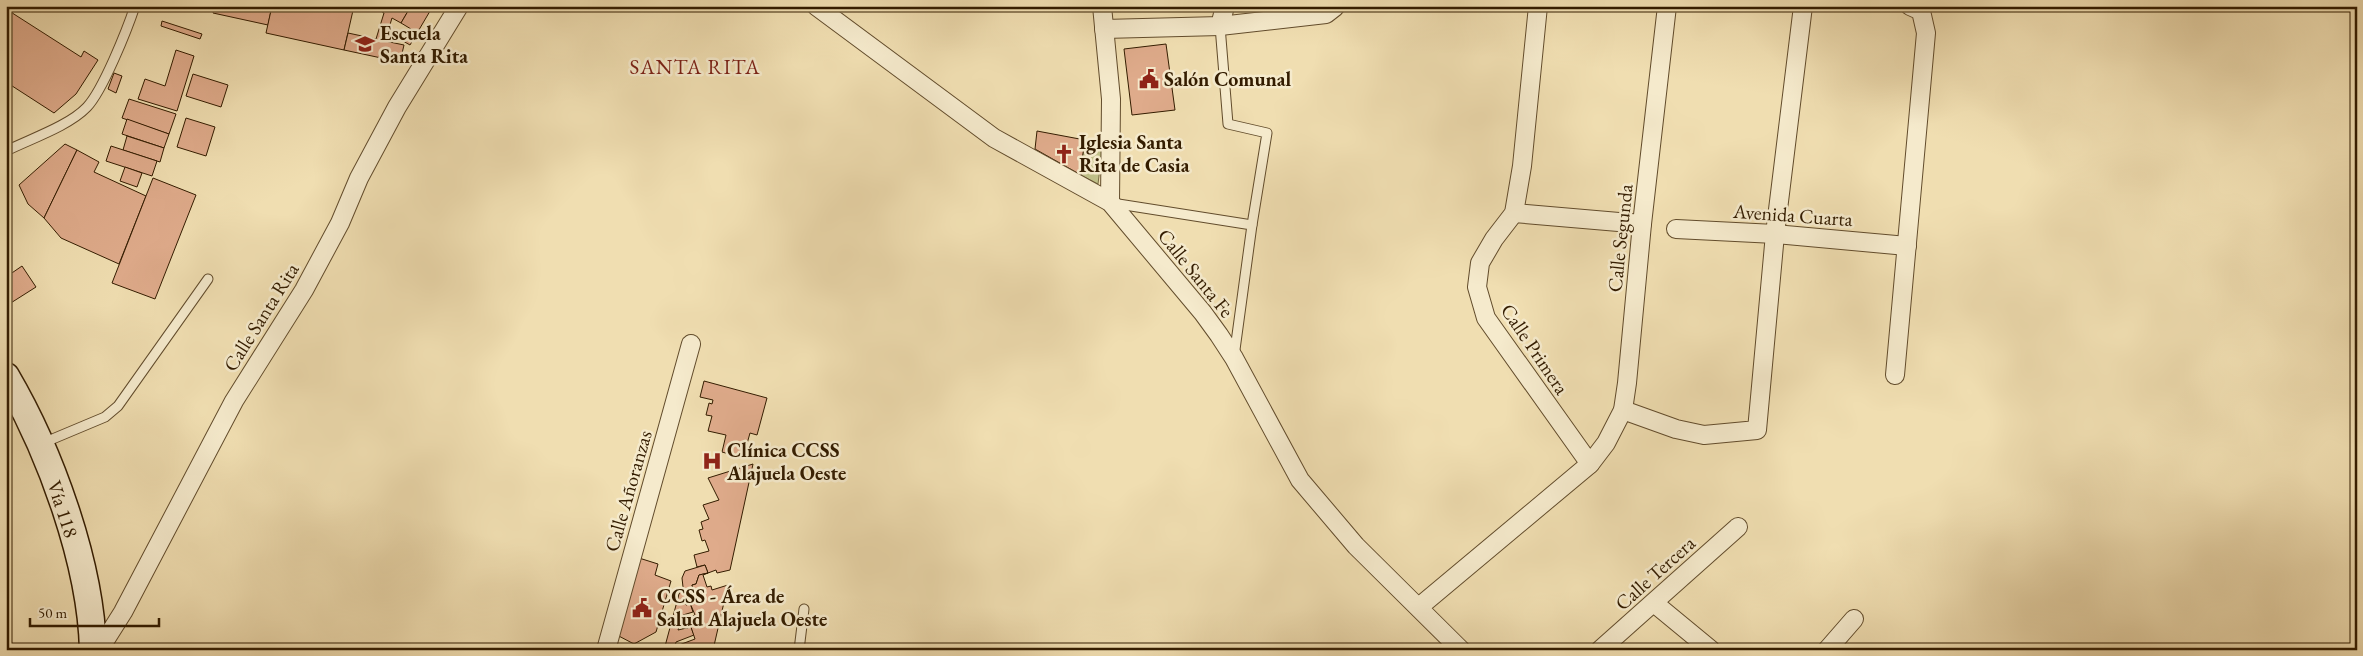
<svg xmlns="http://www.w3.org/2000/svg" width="2363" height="656" font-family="'EB Garamond',serif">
<rect width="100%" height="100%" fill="#f0deb1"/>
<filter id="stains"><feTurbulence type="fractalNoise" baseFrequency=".004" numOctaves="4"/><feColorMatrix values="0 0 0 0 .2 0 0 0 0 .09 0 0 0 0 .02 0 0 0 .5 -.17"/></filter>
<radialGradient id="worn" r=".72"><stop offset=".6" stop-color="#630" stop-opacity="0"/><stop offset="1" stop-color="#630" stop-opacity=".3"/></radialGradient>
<!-- green -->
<polygon fill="#c0c088" stroke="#7a6e44" points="1085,140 1103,143 1098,184 1081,175 1088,162 1082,160"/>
<!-- building -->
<g fill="#dfab8b" stroke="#331c00">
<polygon points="215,6 272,6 268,25 213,13"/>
<polygon points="272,6 354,6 344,50 266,33"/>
<polygon points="372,6 411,6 401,23 392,18 385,41 404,45 400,62 344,50 348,33 376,39 384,13"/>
<polygon points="411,6 433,6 410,45 403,41 411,29 401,23"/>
<polygon points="6,9 81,57 84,51 98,60 76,94 54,113 6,82"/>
<polygon points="162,21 202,34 200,39 161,26"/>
<polygon points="1166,44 1175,110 1132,115 1124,49"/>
<polygon points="176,50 194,56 177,111 138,99 145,79 165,86"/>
<polygon points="114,73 122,76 116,93 108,89"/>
<polygon points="193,74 228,85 221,107 186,96"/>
<polygon points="129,99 176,114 169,134 122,118"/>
<polygon points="186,118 215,127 206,156 177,147"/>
<polygon points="127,119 169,134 164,148 122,134"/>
<polygon points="1037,131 1085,140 1082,160 1088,162 1081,175 1035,149"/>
<polygon points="127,136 164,148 160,162 123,150"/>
<polygon points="65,144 77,150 44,218 28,204 19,185"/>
<polygon points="111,146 157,161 152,176 106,161"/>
<polygon points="77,150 99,162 94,172 146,196 119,264 61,238 44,218"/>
<polygon points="125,167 142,173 137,187 120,181"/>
<polygon points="153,178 196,195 155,299 112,283"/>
<polygon points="22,266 36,287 6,306 6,277"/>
<polygon points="704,381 767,398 757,435 750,433 743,458 722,452 726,435 708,431 712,416 706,415 709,403 712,404 713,400 700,397"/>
<polygon points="753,464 730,570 717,573 716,570 708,573 705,565 697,567 694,555 709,551 705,540 702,541 699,530 703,529 701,522 709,519 703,505 719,500 708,478"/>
<polygon points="639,558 658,564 655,575 671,581 656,632 634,644 615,634"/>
<polygon points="705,565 708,573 699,575 696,584 692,585 693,589 689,590 688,597 685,598 686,605 690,603 693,612 683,615 678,630 691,627 694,635 676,642 674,650 664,650 679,594 683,587 682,578 685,571"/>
<polygon points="708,573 703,575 707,587 711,586 712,590 728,585 713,650 681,650 679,645 695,639 691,627 687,628 684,619 695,615 690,603 686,605 685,598 688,597 689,590 693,589 692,585 696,584 699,575"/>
</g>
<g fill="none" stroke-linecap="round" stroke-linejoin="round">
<defs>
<g id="service">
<polyline points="1220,26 1228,124 1267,133 1252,225 1234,357"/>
<path d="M6 151C30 139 69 126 87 107 103 90 127 30 135 6"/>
<polyline points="1112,203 1252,225"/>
<polyline points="43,443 105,417 118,406 208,279"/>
<polyline points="799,650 804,609"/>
</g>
<g id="minor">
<polyline points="816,6 994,138 1110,202 1203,313 1219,335 1234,358 1300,480 1356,546 1461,650"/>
<polyline points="1102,6 1111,99 1110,202"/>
<polyline points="1220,26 1225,6"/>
<polyline points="1104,29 1220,26 1326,14 1335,7"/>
<polyline points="1514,213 1642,224"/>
<polyline points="1676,229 1775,234 1907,246"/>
<polyline points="1895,375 1926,33 1921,11 1910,6"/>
<polyline points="1623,410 1676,429 1704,435 1757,430 1775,234 1803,6"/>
<polyline points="1590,464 1606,443 1623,410 1627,383 1642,224 1667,6"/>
<polyline points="1654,603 1711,650"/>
<polyline points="1419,607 1590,464 1486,318 1477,287 1480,263 1494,239 1514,213 1522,166 1538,6"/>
<polyline points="99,650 123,612 234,401 304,290 340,223 359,178 397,107 459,6"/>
<polyline points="606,650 691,344"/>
<polyline points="1600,650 1738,527"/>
<polyline points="1827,650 1854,619"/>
</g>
<path id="secondary" d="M6 376C50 451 91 563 93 650"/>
</defs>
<!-- service casing -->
<use href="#service" stroke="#624c2c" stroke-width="11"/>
<!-- minor casing -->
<use href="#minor" stroke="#624c2c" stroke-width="20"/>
<!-- secondary casing -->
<use href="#secondary" stroke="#331c00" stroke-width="29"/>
<!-- service -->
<use href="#service" stroke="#f5eacc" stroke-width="9"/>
<!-- minor -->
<use href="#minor" stroke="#f5eacc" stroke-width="18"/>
<!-- secondary -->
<use href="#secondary" stroke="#f5eacc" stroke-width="26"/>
</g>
<!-- icons -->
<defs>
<symbol id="school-bare" viewBox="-9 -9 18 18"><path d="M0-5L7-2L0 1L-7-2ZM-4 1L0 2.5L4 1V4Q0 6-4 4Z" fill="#8f2418" stroke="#f5eacc" stroke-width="2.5" paint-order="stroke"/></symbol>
<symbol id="civic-bare" viewBox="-9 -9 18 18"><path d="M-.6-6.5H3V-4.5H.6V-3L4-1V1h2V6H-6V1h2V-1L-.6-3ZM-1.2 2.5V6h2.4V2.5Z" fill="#8f2418" stroke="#f5eacc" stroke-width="2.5" paint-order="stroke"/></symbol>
<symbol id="church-bare" viewBox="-9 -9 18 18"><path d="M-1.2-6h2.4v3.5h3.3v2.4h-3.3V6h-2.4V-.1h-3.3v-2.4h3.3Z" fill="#8f2418" stroke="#f5eacc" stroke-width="2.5" paint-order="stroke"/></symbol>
<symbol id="hospital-bare" viewBox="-9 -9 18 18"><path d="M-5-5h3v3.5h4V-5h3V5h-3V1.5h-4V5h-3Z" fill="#8f2418" stroke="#f5eacc" stroke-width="2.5" paint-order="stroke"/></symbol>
</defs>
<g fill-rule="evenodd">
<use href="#school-bare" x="351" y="30" width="28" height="28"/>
<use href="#civic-bare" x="1135" y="65" width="28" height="28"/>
<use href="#church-bare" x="1050" y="140" width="28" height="28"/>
<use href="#hospital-bare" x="698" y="447" width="28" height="28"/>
<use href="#civic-bare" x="628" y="594" width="28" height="28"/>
</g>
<g text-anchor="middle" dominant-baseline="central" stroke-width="5" stroke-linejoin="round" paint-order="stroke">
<!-- poi labels -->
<g font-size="20" font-weight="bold" fill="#331c00" stroke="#f5eacc" text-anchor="start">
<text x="380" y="33">Escuela<tspan x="380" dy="23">Santa Rita</tspan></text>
<text x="1164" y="79">Salón Comunal</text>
<text x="1079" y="142">Iglesia Santa<tspan x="1079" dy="23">Rita de Casia</tspan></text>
<text x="727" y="450">Clínica CCSS<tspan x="727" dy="23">Alajuela Oeste</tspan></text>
<text x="657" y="596">CCSS - Área de<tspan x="657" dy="23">Salud Alajuela Oeste</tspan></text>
</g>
<!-- street labels -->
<g font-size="20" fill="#331c00" stroke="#f5eacc">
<text transform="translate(1793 215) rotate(4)">Avenida Cuarta</text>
<text transform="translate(1620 238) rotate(-84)">Calle Segunda</text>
<text transform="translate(1196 273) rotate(51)">Calle Santa Fe</text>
<text transform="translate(261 317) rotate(-58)">Calle Santa Rita</text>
<text transform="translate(1535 349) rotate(56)">Calle Primera</text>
<text transform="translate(628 491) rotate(-74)">Calle Añoranzas</text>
<text transform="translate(63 509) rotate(72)">Vía 118</text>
<text transform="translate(1655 573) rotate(-42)">Calle Tercera</text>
</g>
<!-- neighbourhood labels -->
<g font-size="21" letter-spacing="1" fill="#7a1f14" stroke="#f5eacc">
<text x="695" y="66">SANTA RITA</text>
</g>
</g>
<!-- margin -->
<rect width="2363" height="656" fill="none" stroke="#f0deb1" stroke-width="25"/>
<rect x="8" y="8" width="2348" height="641" fill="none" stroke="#331c00" stroke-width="2.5"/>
<rect x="12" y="12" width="2338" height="631" fill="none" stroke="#331c00"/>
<!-- scale -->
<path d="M30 618v8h129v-8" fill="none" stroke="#331c00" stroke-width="2.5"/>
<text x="38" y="618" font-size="15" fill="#331c00" stroke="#f5eacc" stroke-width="4" paint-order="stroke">50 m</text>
<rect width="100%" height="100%" filter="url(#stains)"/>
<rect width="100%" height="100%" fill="url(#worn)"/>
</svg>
